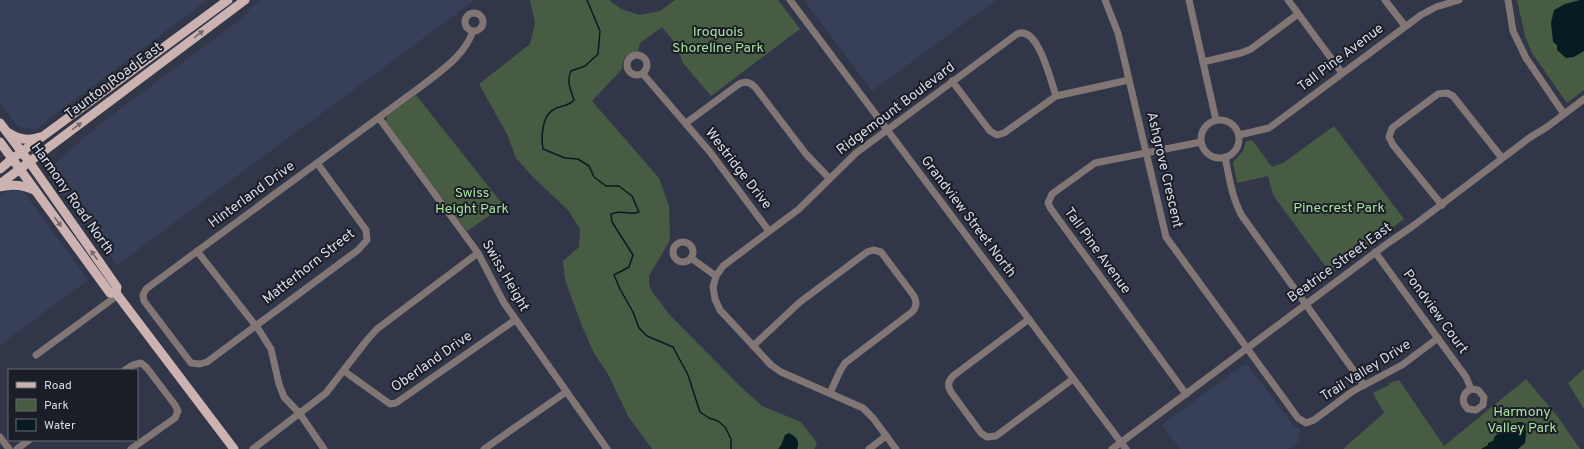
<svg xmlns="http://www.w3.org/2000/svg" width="1584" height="449" font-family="Overpass,sans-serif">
<rect width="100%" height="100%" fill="#313648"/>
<!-- built -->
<g fill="#383f58">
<polygon points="0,0 207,0 36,129 18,127 0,103"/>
<polygon points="261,0 475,0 117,265 48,175 48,170 100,124 246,15 250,8"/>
<polygon points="804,0 996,0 872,91"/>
<polygon points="8,190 23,191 88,280 0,345 0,196"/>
<polygon points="1246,363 1294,426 1301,430 1297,436 1300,441 1289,449 1180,449 1162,425"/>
</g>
<!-- green -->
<g fill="#475c43">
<path d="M530 0H609L621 9 640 15 660 11 675 0H778L800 29 711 96 683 63 675 43 662 27 640 43 638 52C627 53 622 58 622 69L592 101 659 178 669 206 670 240 649 276V284L651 290 669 314 739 385 762 406 801 422 817 443 814 449H652L628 416 609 376 594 353 582 326 565 280 563 261 579 247 580 229 568 210 534 178 516 158 507 134 479 84 530 44 535 23Z"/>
<polygon points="1517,0 1584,0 1584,90 1567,103 1532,53 1525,36"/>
<polygon points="416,95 504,206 467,231 386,122 387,116"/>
<polygon points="1334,126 1404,219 1331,274 1273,195 1268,176 1237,183 1233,162 1243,151 1246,141 1252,140 1272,167 1283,163"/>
<polygon points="1584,369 1584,409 1568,383"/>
<polygon points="1526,379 1558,417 1580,449 1343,449 1384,413 1373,393 1389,385 1389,383 1399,380 1444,446"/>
</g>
<!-- water -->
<g fill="#051d22">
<polygon points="1580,0 1584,0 1584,51 1574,57 1566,58 1557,50 1557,45 1553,42 1551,23 1554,10 1565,4"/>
<path d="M1518 422H1522C1528 429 1526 434 1525 443L1518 449H1481L1488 445V443L1493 441 1495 436Z"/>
<path d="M789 433C797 437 800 441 797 449H778L781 445 785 435Z"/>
</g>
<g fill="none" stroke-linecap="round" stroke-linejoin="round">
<!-- stream -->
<path stroke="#051d22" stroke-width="1.5" d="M587 0 600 31 598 54 585 66 571 71C566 81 571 91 574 100 568 107 560 105 553 110 542 116 541 137 543 149L565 158 578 159 589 166 594 177 606 186H619L632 196 639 212C629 216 623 209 611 214L612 222 633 255 629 267 614 275 620 289 633 312 639 328 647 336 673 347 688 375 700 412 709 418 718 421 725 427 731 439V449"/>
<!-- minor -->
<g stroke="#827675" stroke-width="7">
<polyline points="790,0 1126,449"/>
<polyline points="1105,0 1118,33 1166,237 1298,418 1306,423 1314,420 1353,391 1402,365 1438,338"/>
<polyline points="1189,0 1216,120"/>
<polyline points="1288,0 1342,73"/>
<polyline points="1385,0 1405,26"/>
<polyline points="1508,0 1513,31 1526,58 1564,114"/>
<circle cx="474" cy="22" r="9"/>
<circle cx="637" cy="65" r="10"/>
<polyline points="1203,62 1241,53 1251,49 1298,14"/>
<polyline points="643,74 710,152 769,231"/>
<polyline points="952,81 990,131 997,135 1004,133 1056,96 1129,80"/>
<polyline points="379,118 478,253 504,303 607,449"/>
<circle cx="1220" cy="139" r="19"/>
<path d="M686 123 739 84C746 81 750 82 755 87L806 154 829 178"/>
<polyline points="1239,135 1269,128 1421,15 1436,7 1459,0"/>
<path d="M1225 157C1229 177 1232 198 1242 216L1364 385"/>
<path d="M317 163 366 230 367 240 358 250 207 362 200 364 191 363 144 301 143 295 146 289 423 85C442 70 465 55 473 31"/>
<polyline points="1442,205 1393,145 1389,137 1392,128 1438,94 1447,93 1453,96 1502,158"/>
<circle cx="683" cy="252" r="10"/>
<polyline points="197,251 259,330 271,349 279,384 284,397 300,414 324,449"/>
<path d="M1375 252 1466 377 1471 389C1463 393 1460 402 1468 409L1476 410 1483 405 1484 397 1478 390 1471 389"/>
<polyline points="691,258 716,276"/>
<path d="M1029 319 953 376C948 381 947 386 951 392L981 433 987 437 996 436 1073 379"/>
<path d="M753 346 800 302 867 252 873 250 881 252 914 296C917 302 917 307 912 312L845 363 840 371 830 393"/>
<polyline points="36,355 118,295"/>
<polyline points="125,370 133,365 141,363 147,368 175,405 178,411 175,418 131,449"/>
<polyline points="344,371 390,404 396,403 515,320"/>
<polyline points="1186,394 1051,209 1048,203 1052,194 1095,163 1201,142"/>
<polyline points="0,437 9,449"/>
<polyline points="17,449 29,440"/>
<polyline points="253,449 326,393 367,340 377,329 478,253"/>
<polyline points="484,449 566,392"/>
<polyline points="869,449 886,436"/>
<path d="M896 449 873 418 863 408 781 372 771 365 720 310 715 299 713 287 716 276 723 266 799 209 856 153 1017 34C1038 24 1051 82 1056 96"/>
<polyline points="1112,449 1388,243 1413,226 1529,138 1547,127 1584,99"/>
</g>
<!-- major -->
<g stroke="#ccb3b1" stroke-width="9">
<polyline points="0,123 30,163 117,287 116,293 234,449"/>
<path d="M9 133C19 140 29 141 40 137"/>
<polyline points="0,142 110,293 116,293"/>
<polyline points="0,169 12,159 228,0"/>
<polyline points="0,184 245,0"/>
<path d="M0 187C12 184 23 185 34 190"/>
</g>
</g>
<!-- one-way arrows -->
<defs><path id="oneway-solid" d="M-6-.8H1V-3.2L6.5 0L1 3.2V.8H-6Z"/></defs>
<g fill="#74686c">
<use href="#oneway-solid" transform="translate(199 34) rotate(-37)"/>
<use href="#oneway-solid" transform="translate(77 126) rotate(-36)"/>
<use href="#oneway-solid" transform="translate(58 222) rotate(54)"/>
<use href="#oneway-solid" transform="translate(94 255) rotate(-126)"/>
</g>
<g text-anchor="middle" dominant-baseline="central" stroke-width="4" stroke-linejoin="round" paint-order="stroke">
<!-- park labels -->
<g font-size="14" fill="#a8e19d" stroke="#1b1e26">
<text x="718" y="32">Iroquois<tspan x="718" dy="16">Shoreline Park</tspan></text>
<text x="472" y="193">Swiss<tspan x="472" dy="16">Height Park</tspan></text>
<text x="1339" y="208">Pinecrest Park</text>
<text x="1522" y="412">Harmony<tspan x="1522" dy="16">Valley Park</tspan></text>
</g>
<!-- street labels -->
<g font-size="14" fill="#d8dce8" stroke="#1b1e26">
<text transform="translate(1341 58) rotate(-37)">Tall Pine Avenue</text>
<text transform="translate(114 81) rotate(-37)">Taunton Road East</text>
<text transform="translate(896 109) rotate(-37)">Ridgemount Boulevard</text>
<text transform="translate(738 169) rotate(52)">Westridge Drive</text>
<text transform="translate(1164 170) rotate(77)">Ashgrove Crescent</text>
<text transform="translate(252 195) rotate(-36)">Hinterland Drive</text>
<text transform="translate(72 199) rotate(55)">Harmony Road North</text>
<text transform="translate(968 217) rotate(53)">Grandview Street North</text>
<text transform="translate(1097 251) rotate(54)">Tall Pine Avenue</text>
<text transform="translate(1340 263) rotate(-36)">Beatrice Street East</text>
<text transform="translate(309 267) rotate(-38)">Matterhorn Street</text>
<text transform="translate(505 276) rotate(60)">Swiss Height</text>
<text transform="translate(1435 312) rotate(54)">Pondview Court</text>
<text transform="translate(432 362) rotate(-35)">Oberland Drive</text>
<text transform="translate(1366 371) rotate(-32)">Trail Valley Drive</text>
</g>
</g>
<!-- legend -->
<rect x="8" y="369" width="130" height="72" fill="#1b1e26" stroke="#676a74"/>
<rect x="16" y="382" width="20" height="6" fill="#ccb3b1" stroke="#676a74"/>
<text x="44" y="389" font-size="12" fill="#d8dce8">Road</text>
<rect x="16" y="399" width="20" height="12" fill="#475c43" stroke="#676a74"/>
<text x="44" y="409" font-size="12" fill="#d8dce8">Park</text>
<rect x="16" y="419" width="20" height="12" fill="#051d22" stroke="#676a74"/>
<text x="44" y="429" font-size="12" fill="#d8dce8">Water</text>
</svg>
